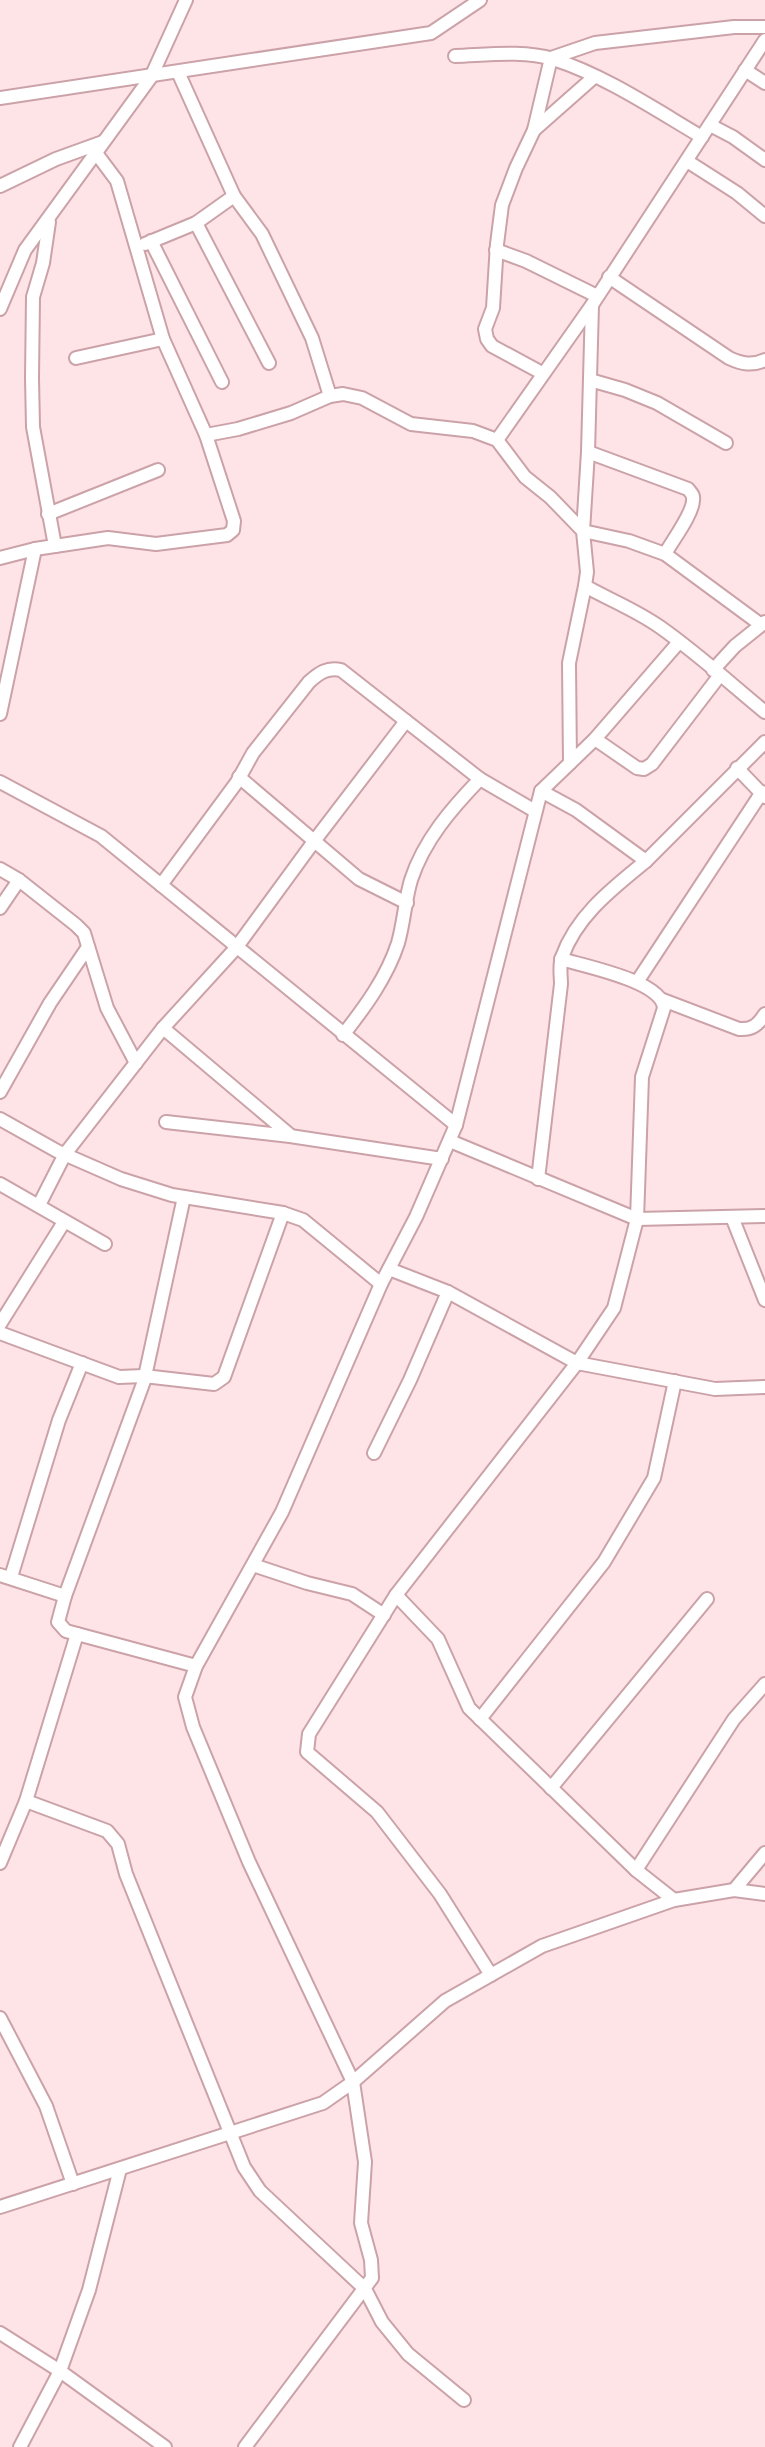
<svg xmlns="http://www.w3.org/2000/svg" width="765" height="2447" font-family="Jost,sans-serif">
<rect width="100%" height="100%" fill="#fee4e7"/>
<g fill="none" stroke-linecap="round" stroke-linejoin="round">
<defs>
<g id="minor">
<path d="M455 56C486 55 523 50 553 59 604 75 656 110 702 137"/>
<polyline points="745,70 765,83"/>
<polyline points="178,72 234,196 262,234 312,338 330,396"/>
<polyline points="0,98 431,33 480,0"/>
<polyline points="710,125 733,137 765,160"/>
<polyline points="534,130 551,58 595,43 734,27 765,27"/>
<polyline points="687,161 737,193 765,216"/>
<polyline points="0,186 56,159 103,142"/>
<polyline points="49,222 43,263 33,297 32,378 33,427 55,546"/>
<polyline points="196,223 269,363"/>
<polyline points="151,241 222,382"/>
<polyline points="145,244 196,223 234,196"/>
<polyline points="496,250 526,261 597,296"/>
<path d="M609 277 729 358C742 364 752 366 765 360"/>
<polyline points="592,305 588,452 583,531 629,541 665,554 760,624"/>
<polyline points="0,309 25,250 151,77 186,0"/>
<polyline points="76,358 163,339"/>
<polyline points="542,373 492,346 487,339 485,329 493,308 497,244 502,205 516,168 534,130 594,77"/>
<polyline points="590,380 625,390 657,403 726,443"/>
<path d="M206 435 238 429 291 413 330 396 343 394 362 398 411 424 473 431 497 440 525 477 550 497 583 531 587 572 585 586C610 600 636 610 660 627 697 653 731 684 765 712"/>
<polyline points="497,440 592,305 765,40"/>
<path d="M588 452 688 489C691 493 694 495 693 500 693 514 672 541 665 554"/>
<polyline points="48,514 158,470"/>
<polyline points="0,558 35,549 108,538 156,544 227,535 233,530 234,521 206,435 163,339 117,181 96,153"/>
<polyline points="713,670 735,646 765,622"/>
<polyline points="0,714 35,549"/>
<polyline points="595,739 637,768 644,769 652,764 720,675"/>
<polyline points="570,763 569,663 585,586"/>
<polyline points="737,768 765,797"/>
<polyline points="239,777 359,879 407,903"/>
<polyline points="0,782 101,836 456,1125"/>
<polyline points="646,861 765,742"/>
<polyline points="0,869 19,880 76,925 84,933 107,1008 136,1063"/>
<path d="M161 885 237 782 253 753 309 682C319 673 327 667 341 670L480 779"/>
<polyline points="0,908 19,880"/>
<polyline points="637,982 762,792"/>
<path d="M663 1000 739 1029C752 1030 758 1025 765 1014"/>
<polyline points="163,1028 290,1135"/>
<path d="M343 1035C365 1007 387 977 398 943 404 922 405 900 411 880 424 840 452 808 480 779L535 811"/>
<polyline points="0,1092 50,1003 88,947"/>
<polyline points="0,1119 57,1151 121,1179 172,1195 283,1213 303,1220 381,1284"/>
<polyline points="166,1122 290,1136 442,1159"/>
<polyline points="450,1141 637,1219 765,1216"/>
<path d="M538 1179 561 984C561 976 559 965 562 957 577 915 613 888 646 861L576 810 541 791 595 739 679 642"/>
<polyline points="0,1184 105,1244"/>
<polyline points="184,1197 144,1381 65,1596 58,1622 66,1631 196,1666"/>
<polyline points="39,1205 65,1154 163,1028 236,948 315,840 406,721"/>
<polyline points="732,1217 765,1300"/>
<polyline points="389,1269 448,1292 577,1363 715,1389 765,1387"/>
<polyline points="0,1324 64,1222"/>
<polyline points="0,1333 119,1377 144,1376 214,1384 224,1377 283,1213"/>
<polyline points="374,1453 410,1380 448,1292"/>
<polyline points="253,1565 307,1583 352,1594 384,1615"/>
<polyline points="0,1575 65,1596"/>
<polyline points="11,1577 59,1420 82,1363"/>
<polyline points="396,1595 438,1639 469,1708 636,1870 674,1900"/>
<polyline points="480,1719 604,1562 654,1478 675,1381"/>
<polyline points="551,1788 707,1599"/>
<polyline points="26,1801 107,1831 118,1844 126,1874 244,2167 260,2191 365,2289 382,2322 408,2354 464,2400"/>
<polyline points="0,1863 26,1801 77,1634"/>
<polyline points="636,1870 734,1719 765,1684"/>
<polyline points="734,1890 765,1853"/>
<path d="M491 1975 440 1894 377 1812 307 1752 309 1734 396 1595 577 1363 614 1308 637 1219 642 1077 664 1008C662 981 584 966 561 959"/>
<polyline points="0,2018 46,2106 73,2184"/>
<polyline points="0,2207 323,2103 353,2082 445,2001 542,1946 674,1900 734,1890 765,1894"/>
<polyline points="0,2333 60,2371 165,2447"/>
<polyline points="20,2447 60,2371 89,2290 120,2169"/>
<polyline points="245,2447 372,2278 371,2260 361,2223 365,2162 353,2082 249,1862 193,1727 185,1697 196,1666 282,1512 381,1284 416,1217 456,1125 541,791"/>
</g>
</defs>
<!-- minor casing -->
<use href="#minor" stroke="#cba2a8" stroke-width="16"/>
<!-- minor -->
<use href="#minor" stroke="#fff" stroke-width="12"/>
</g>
</svg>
